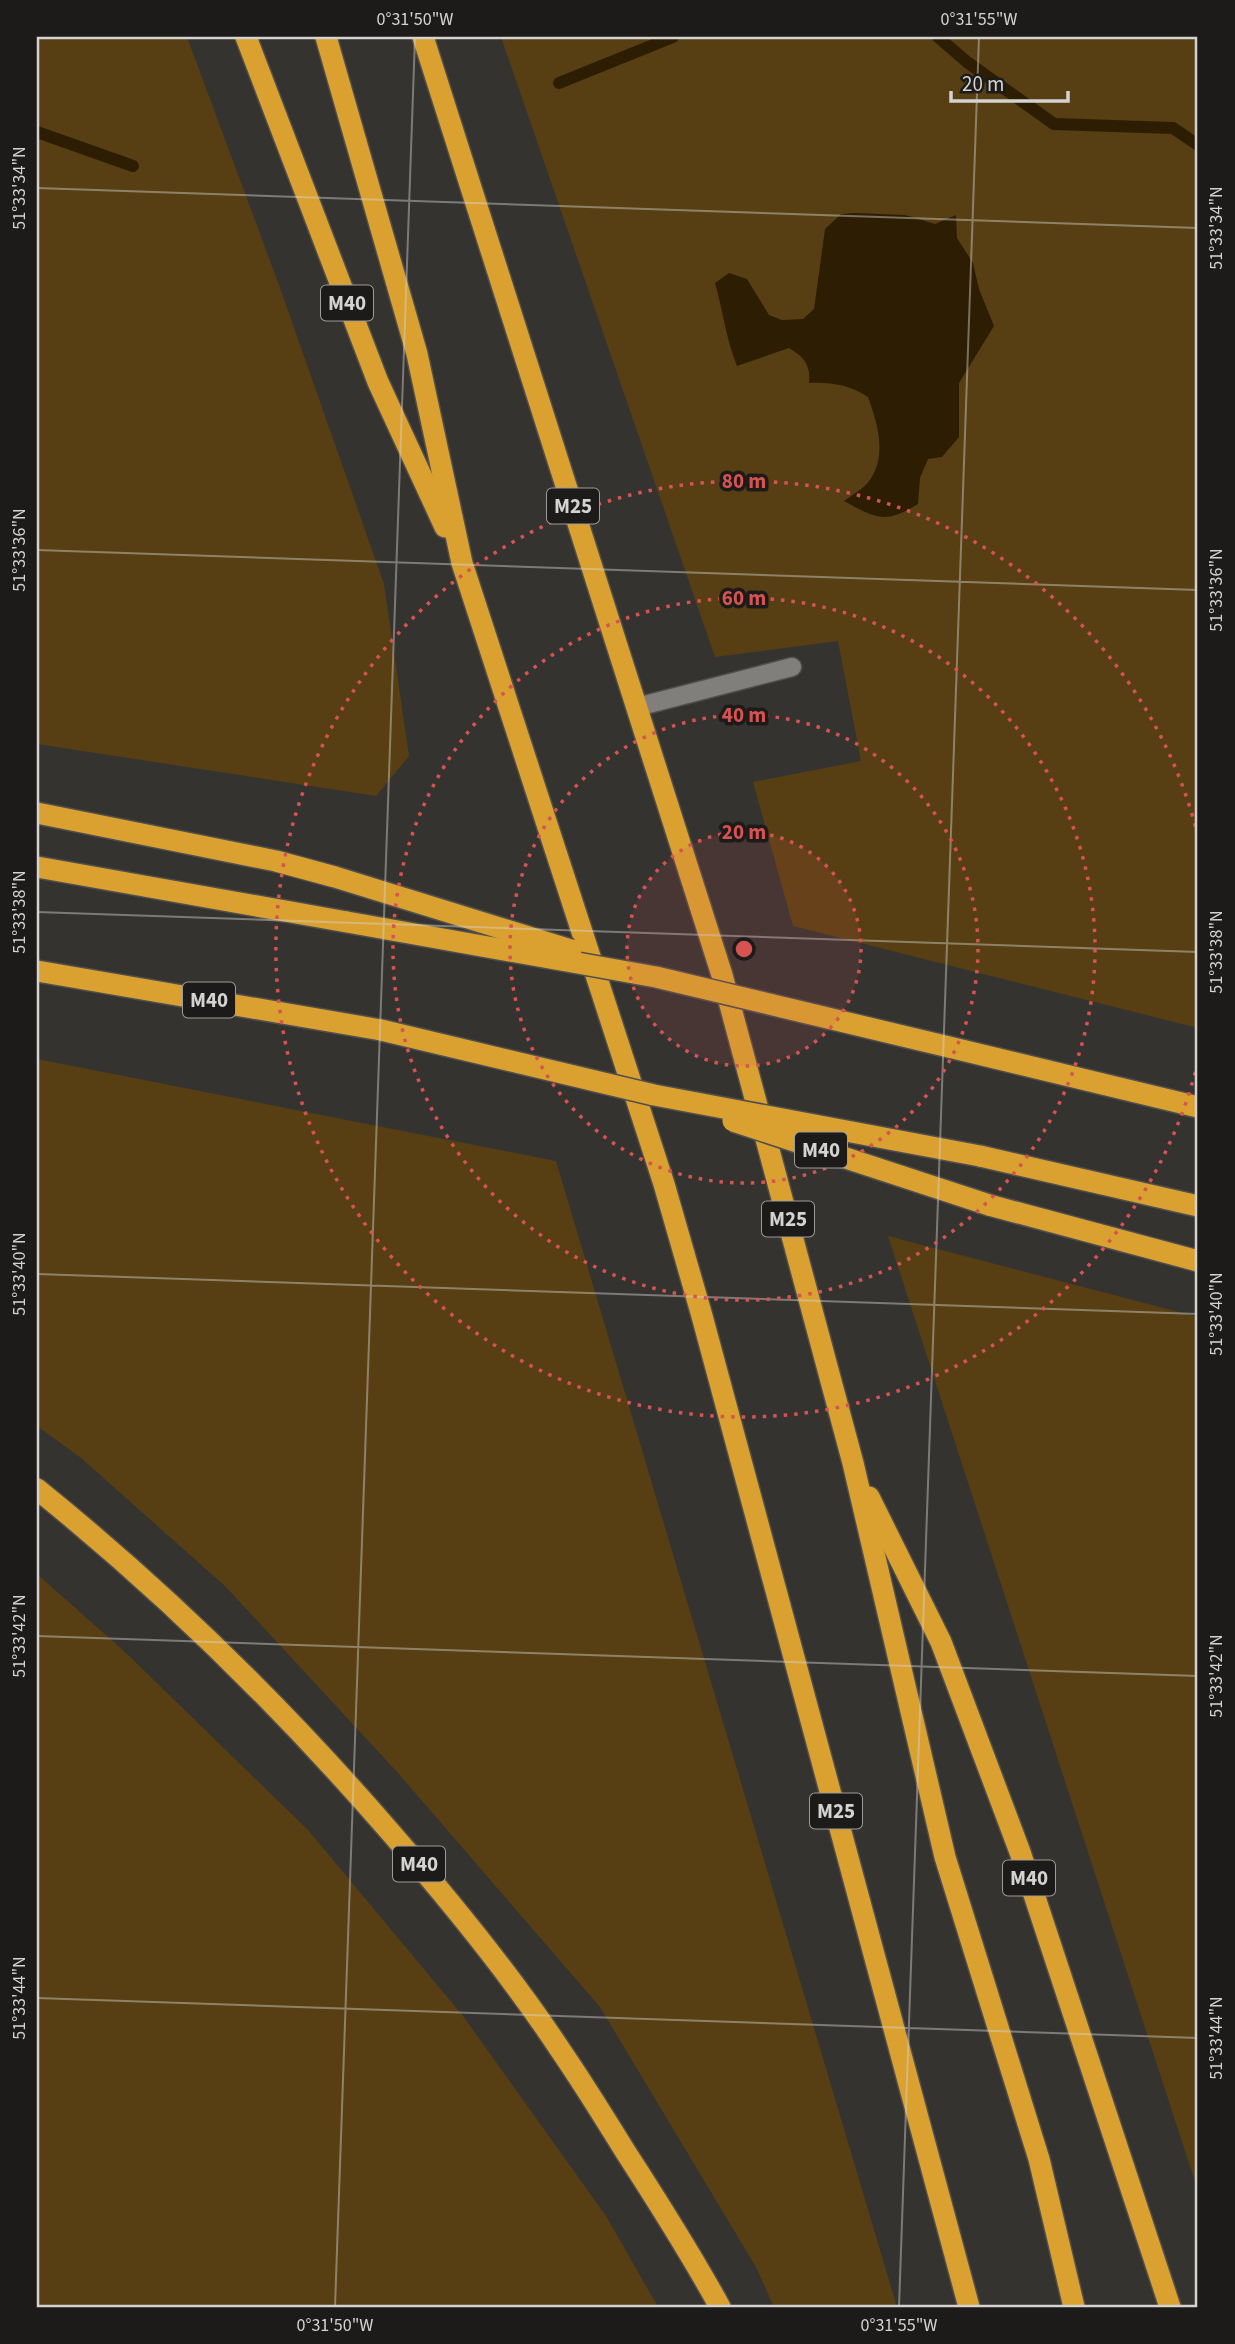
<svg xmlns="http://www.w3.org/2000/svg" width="1235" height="2344" font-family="'Source Sans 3',sans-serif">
<rect width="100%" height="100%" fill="#353330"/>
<!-- green -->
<g fill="#573f13">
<polygon points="37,37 187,37 279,285 384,584 409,756 376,796 37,744"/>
<polygon points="501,37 1198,37 1198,1028 793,926 753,782 861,761 838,641 715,657"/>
<polygon points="37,1059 556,1161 897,2307 774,2307 756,2267 600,2007 398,1773 226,1587 81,1458 37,1426"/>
<polygon points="888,1236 1198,1317 1198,2191"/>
<polygon points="37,1574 126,1653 308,1830 463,2016 606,2216 658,2307 37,2307"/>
</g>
<!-- water -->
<path fill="#2d1e03" d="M855 213 905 215 935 224 956 215 957 238 973 263 979 289 994 326 959 383V437L942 457 928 459 920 478 918 504C885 524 877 519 844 501 852 495 863 489 869 481 888 456 877 422 868 397 849 385 832 382 809 383 811 365 804 357 789 348L737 366C726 339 723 311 715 283L729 273 747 279 769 315 782 320 803 319 814 309 825 229 841 214Z"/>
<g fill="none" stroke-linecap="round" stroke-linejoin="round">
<!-- stream -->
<g stroke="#2d1e03" stroke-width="12">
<polyline points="938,37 967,62 1054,124 1173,128 1198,145"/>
<polyline points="559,83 673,37"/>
<polyline points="37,132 133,166"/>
</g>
<defs>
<polyline id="service" points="637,707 792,667"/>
<g id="motorway">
<polyline points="246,37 378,382 445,527"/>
<polyline points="326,37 417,354 462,563 664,1184 702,1316 969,2307"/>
<polyline points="423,37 722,975 853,1463 945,1857 1039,2159 1074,2307"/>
<polyline points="37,813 276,861 335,877"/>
<polyline points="37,867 347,922"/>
<polyline points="37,971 381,1030"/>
<polyline points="949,1047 1198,1107"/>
<polyline points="980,1156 1198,1206"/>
<polyline points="989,1205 1198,1261"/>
<path d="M37 1489C166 1593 284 1709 392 1834 452 1903 511 1975 561 2051 583 2083 604 2117 625 2151 658 2202 691 2254 720 2307"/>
<polyline points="869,1497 941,1642 1020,1852 1170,2307"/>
</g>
</defs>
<!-- service casing -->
<use href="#service" stroke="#504f4c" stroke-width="21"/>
<!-- motorway casing -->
<use href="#motorway" stroke="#504f4c" stroke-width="24"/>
<!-- service -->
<use href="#service" stroke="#817f7b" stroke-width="18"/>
<!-- motorway -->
<use href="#motorway" stroke="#daa130" stroke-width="21"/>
<defs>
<g id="motorway-bridge">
<polyline points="335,877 571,950"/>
<polyline points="347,922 656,977 949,1047"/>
<polyline points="381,1030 654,1095 980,1156"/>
<polyline points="733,1121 989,1205"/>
</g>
</defs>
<!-- motorway-bridge casing -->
<use href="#motorway-bridge" stroke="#504f4c" stroke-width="24" stroke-linecap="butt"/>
<!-- motorway-bridge -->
<use href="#motorway-bridge" stroke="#daa130" stroke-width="21"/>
</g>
<!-- ticks -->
<path fill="none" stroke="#d4d3d1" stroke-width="2" stroke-opacity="0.45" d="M37 188 1198 228M37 550 1198 590M37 912 1198 952M37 1274 1198 1314M37 1636 1198 1676M37 1998 1198 2038M335 2307 415 37M899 2307 979 37"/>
<!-- distance rings -->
<circle cx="744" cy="949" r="117" fill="#d65352" fill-opacity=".12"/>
<g fill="none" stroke="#d65352" stroke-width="3.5" stroke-dasharray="3.5 7">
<circle cx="744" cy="949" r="117"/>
<circle cx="744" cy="949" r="234"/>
<circle cx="744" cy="949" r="351"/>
<path d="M1198 1062A468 468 0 1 1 1198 836"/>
</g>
<g text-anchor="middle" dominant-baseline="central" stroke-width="7" stroke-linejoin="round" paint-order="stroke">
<!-- shield labels -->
<g fill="#1c1b19" stroke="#9d9c9a" stroke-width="2">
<rect x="321" y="285.5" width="52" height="35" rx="5"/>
<rect x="547" y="488.5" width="52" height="35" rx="5"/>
<rect x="183" y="982.5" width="52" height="35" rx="5"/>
<rect x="795" y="1132.5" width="52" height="35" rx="5"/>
<rect x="762" y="1201.5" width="52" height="35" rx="5"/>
<rect x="810" y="1793.5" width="52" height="35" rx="5"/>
<rect x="393" y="1846.5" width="52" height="35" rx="5"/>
<rect x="1003" y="1860.5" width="52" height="35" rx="5"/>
</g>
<g font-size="21" font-weight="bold" fill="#d4d3d1">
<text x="347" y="303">M40</text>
<text x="573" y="506">M25</text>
<text x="209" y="1000">M40</text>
<text x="821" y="1150">M40</text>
<text x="788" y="1219">M25</text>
<text x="836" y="1811">M25</text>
<text x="419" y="1864">M40</text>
<text x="1029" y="1878">M40</text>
</g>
</g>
<circle cx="744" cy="949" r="10" fill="#d65352" stroke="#1c1b19" stroke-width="3.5"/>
<g font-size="21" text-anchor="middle" font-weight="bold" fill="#d65352" stroke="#1c1b19" stroke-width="7" stroke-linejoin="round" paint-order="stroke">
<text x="744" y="488">80 m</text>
<text x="744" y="605">60 m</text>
<text x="744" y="722">40 m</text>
<text x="744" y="839">20 m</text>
</g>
<!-- border -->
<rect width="1235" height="2344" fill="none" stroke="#1c1b19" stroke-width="77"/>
<!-- scale -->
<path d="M951 91v10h117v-10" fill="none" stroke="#d4d3d1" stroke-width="3.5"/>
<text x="962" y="91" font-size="21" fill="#d4d3d1" stroke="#1c1b19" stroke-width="5" paint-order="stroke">20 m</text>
<rect x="38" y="38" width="1158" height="2268" fill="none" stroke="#d4d3d1" stroke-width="2.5"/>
<g font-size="18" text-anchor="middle" fill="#d4d3d1">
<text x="415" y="25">0°31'50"W</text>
<text x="979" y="25">0°31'55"W</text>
<text transform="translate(19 188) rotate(-90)" y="6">51°33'34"N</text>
<text transform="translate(1216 228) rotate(-90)" y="6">51°33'34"N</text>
<text transform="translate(19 550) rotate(-90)" y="6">51°33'36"N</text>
<text transform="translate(1216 590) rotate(-90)" y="6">51°33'36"N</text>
<text transform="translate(19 912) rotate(-90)" y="6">51°33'38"N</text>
<text transform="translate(1216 952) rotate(-90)" y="6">51°33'38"N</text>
<text transform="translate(19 1274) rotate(-90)" y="6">51°33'40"N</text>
<text transform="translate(1216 1314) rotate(-90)" y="6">51°33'40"N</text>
<text transform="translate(19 1636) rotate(-90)" y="6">51°33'42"N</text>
<text transform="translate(1216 1676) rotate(-90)" y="6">51°33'42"N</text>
<text transform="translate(19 1998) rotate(-90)" y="6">51°33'44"N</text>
<text transform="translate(1216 2038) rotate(-90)" y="6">51°33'44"N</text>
<text x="335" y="2331">0°31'50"W</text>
<text x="899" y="2331">0°31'55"W</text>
</g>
</svg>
